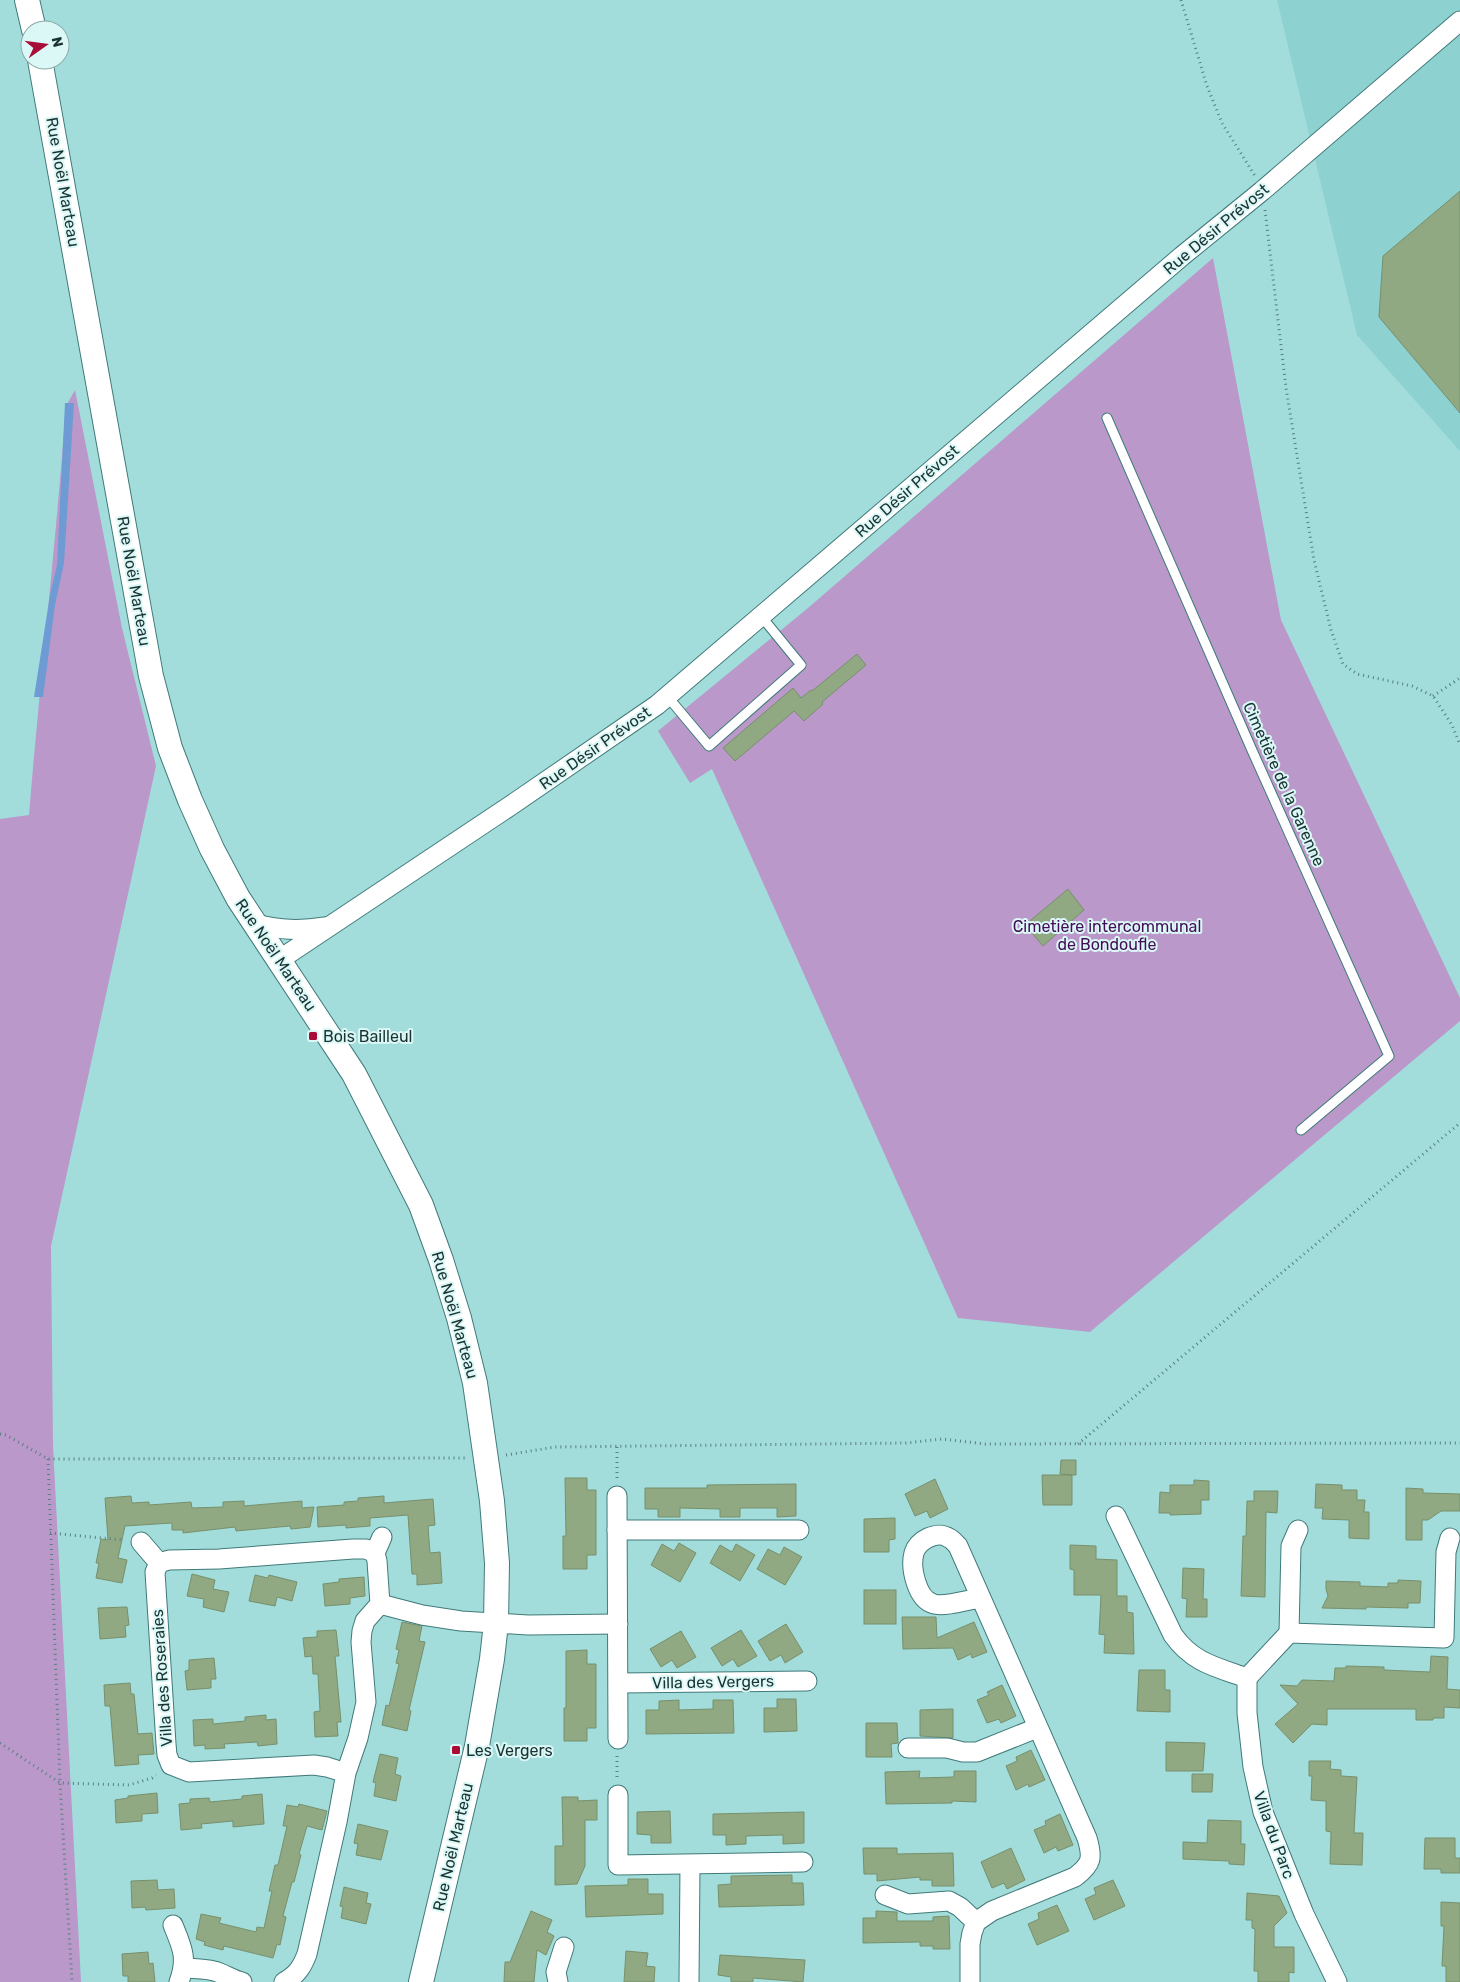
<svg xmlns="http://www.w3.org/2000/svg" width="1460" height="1982" font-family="Rubik,sans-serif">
<rect width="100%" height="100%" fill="#a2dddc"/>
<!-- built -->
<polygon fill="#8dd1d0" points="1277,0 1460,0 1460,451 1357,335"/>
<!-- green -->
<g fill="#ba98c9">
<polygon points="1213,258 1281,620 1460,998 1460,1021 1090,1332 958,1318 712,769 690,783 658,731 808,608"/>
<path d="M75 390 122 628 156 766 51 1246 53 1446 81 1982H0V819L29 815C40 679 56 543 66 406Z"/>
</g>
<!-- water -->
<polygon fill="#6f9bd5" points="65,403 74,403 64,563 55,605 43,697 34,697 50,595 57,565"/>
<!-- building -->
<g fill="#90a983" stroke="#77906b">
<polygon points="1460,191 1460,413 1379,317 1383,256"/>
<polygon points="857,654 866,665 822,702 823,704 804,721 794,711 735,761 723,748 793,688 801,698 811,690 812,691"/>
<polygon points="1068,889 1084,910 1043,946 1025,925"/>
<polygon points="1061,1460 1076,1460 1076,1475 1072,1475 1072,1505 1043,1505 1042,1475 1072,1475 1060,1474"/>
<polygon points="565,1478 587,1478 587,1490 596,1490 596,1555 587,1555 587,1569 563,1569 563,1536 566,1536"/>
<polygon points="935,1479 948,1509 930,1518 927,1511 915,1516 905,1494"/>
<polygon points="1194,1480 1209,1481 1209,1500 1201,1500 1201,1514 1170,1515 1170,1513 1159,1513 1160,1492 1170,1493 1170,1485 1194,1485"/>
<polygon points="796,1484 796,1516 777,1517 777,1508 740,1508 740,1517 720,1517 720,1509 680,1508 680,1517 658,1517 658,1509 645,1509 645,1488 707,1488 707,1485"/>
<polygon points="1316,1484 1342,1485 1342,1490 1357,1490 1357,1500 1365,1500 1364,1512 1369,1512 1369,1539 1349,1538 1349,1520 1322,1519 1323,1508 1315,1508"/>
<polygon points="1406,1488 1423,1489 1423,1493 1460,1494 1460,1511 1441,1511 1428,1520 1422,1520 1422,1540 1406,1540"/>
<polygon points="1254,1491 1278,1491 1277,1513 1266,1512 1265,1597 1241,1596 1243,1536 1246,1536 1247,1501 1254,1501"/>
<polygon points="131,1496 132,1503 149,1502 149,1505 191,1502 192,1508 223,1507 223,1502 244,1501 244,1506 302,1501 302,1508 314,1507 310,1527 291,1529 290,1526 236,1531 235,1527 183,1533 183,1530 172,1530 172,1523 125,1526 118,1558 127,1560 122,1583 96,1578 99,1563 96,1563 101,1539 108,1540 105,1498"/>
<polygon points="384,1496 384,1503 433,1499 435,1525 428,1526 430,1553 440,1552 442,1583 417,1585 417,1574 412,1574 408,1515 370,1518 370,1526 346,1528 346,1525 318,1527 317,1507 344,1505 344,1502 358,1501 358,1498"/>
<polygon points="895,1518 895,1539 889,1540 889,1552 864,1552 864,1519"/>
<polygon points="679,1543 696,1553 680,1582 651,1565 662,1544 674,1551"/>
<polygon points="736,1544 755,1555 740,1581 710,1563 720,1545 732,1552"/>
<polygon points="1070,1545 1096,1546 1096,1559 1117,1560 1117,1596 1127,1596 1127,1612 1133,1613 1134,1654 1104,1653 1105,1635 1099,1634 1101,1595 1074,1595 1074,1570 1070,1569"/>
<polygon points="784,1547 802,1557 785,1585 757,1569 768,1549 780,1555"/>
<polygon points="1183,1568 1204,1569 1203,1599 1207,1599 1207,1617 1186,1617 1187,1599 1182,1598"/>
<polygon points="192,1574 215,1580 213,1589 229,1592 224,1612 203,1607 204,1599 187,1596"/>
<polygon points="255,1575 268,1578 269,1575 297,1582 292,1601 277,1597 275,1606 249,1601"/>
<polygon points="364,1577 365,1596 350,1598 350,1604 325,1606 323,1584 339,1582 339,1579"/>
<polygon points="1398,1580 1421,1581 1420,1603 1408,1603 1408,1608 1366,1607 1366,1609 1322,1608 1328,1596 1326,1589 1326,1581 1360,1582 1360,1586 1388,1587 1388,1583 1398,1583"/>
<rect x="864" y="1590" width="32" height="34"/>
<polygon points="127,1607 129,1625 125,1626 126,1637 100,1639 98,1608"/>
<polygon points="902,1617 936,1617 937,1638 974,1622 987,1652 972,1658 971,1654 958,1660 953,1648 903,1649"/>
<polygon points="402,1622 422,1626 419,1641 425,1642 409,1710 411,1711 407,1731 382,1725 386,1705 389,1706 399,1664 396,1663 399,1650 396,1649"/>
<polygon points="786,1624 803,1652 785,1663 781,1655 770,1661 758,1641"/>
<polygon points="336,1630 339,1656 335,1656 341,1722 337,1722 338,1736 315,1737 314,1712 320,1711 318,1674 313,1674 312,1656 305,1657 303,1638 317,1637 317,1631"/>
<polygon points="741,1630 757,1656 738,1667 733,1659 722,1666 711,1648"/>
<polygon points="681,1631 696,1657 677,1668 672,1660 661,1667 650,1649"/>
<polygon points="587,1650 587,1664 596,1664 596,1728 587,1728 587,1741 564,1741 564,1708 566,1708 566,1651"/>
<polygon points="1431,1656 1448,1657 1447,1689 1460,1690 1460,1708 1444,1707 1444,1718 1433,1718 1433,1720 1416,1720 1416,1709 1327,1709 1327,1725 1312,1724 1293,1743 1275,1724 1298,1704 1280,1685 1297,1686 1302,1680 1334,1681 1335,1668 1346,1668 1346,1666 1384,1667 1384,1670 1430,1672"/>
<polygon points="214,1658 216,1679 211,1679 211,1688 187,1690 185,1671 189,1670 189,1660"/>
<polygon points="1139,1670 1165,1670 1165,1690 1170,1690 1170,1712 1137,1711"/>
<polygon points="130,1683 131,1694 134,1694 138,1734 152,1733 154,1754 138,1755 139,1764 115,1766 110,1706 105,1706 104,1685"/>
<polygon points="1002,1685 1016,1716 1001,1723 999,1719 987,1723 977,1700 989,1695 987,1692"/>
<polygon points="777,1699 796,1699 797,1731 764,1732 764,1708 777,1708"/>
<polygon points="679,1700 679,1710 713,1709 713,1700 733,1700 734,1733 646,1734 646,1710 659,1710 659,1701"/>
<polygon points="953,1709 953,1738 920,1736 920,1710"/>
<polygon points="266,1715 266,1720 276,1719 277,1744 258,1746 257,1742 224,1744 225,1748 205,1749 205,1745 194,1746 193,1720 213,1719 213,1724 245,1721 245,1717"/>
<polygon points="866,1723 897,1723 898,1743 891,1744 892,1757 866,1757"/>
<polygon points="1166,1742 1205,1743 1203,1771 1166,1771"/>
<polygon points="1031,1750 1045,1780 1029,1787 1028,1784 1016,1790 1006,1766 1017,1761 1016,1757"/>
<polygon points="380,1754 398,1758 395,1774 401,1776 396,1801 374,1796 376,1783 373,1782"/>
<polygon points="1309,1761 1331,1761 1330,1769 1341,1770 1341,1776 1357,1777 1354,1833 1363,1833 1362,1865 1330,1864 1331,1832 1326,1831 1326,1801 1311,1800 1312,1776 1309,1776"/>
<polygon points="920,1771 919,1778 954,1777 954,1771 976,1771 976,1802 952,1801 952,1803 886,1804 885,1772"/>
<polygon points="1192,1774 1213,1774 1212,1792 1192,1792"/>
<polygon points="157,1793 158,1813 142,1814 142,1821 116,1823 115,1800 128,1798 128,1796"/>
<polygon points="262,1794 264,1824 233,1827 233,1821 201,1824 202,1828 181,1830 179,1804 190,1803 190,1799 209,1798 210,1802 242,1799 242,1796"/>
<polygon points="562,1797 578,1797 578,1801 597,1800 597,1820 585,1820 585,1866 577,1884 555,1885 555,1846 563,1846"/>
<polygon points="299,1804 327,1811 322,1830 307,1826 299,1854 301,1855 294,1882 292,1882 283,1916 286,1917 280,1945 277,1944 273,1958 224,1946 223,1950 204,1945 205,1942 196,1939 201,1914 221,1918 219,1923 256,1932 257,1927 264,1928 272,1891 269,1891 275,1865 278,1865 287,1826 283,1826 287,1805 298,1807"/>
<polygon points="670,1811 671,1843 651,1843 651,1835 637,1834 637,1812"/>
<polygon points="804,1812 804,1843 783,1844 783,1835 746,1836 746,1844 726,1845 726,1835 713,1835 713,1814"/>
<polygon points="1060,1814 1073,1845 1058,1851 1056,1847 1044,1853 1034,1830 1046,1825 1045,1821"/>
<polygon points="1208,1820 1241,1821 1241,1844 1245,1844 1244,1865 1229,1864 1229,1861 1183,1859 1183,1842 1207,1843"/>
<polygon points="358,1824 388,1831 381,1860 356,1855 358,1844 354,1843"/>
<polygon points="1425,1838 1455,1838 1455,1858 1460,1858 1460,1873 1441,1873 1441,1869 1424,1869"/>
<polygon points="863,1848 897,1848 897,1854 953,1853 954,1886 932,1886 932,1880 920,1880 920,1877 877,1881 877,1874 864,1874"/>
<polygon points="1011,1848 1025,1880 1007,1889 1004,1883 992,1888 981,1862"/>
<polygon points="792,1875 792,1883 803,1883 804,1905 719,1907 718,1885 731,1884 731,1876"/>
<polygon points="628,1879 648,1879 648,1894 663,1894 663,1914 586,1917 585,1886 628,1885"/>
<polygon points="157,1880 158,1890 174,1889 175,1908 146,1910 145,1907 132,1908 131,1881"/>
<polygon points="1113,1880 1125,1906 1094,1920 1085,1899 1096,1894 1094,1888"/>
<polygon points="344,1887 368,1893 366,1903 371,1904 366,1924 341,1918 343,1907 340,1906"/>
<polygon points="1247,1893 1279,1896 1287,1913 1274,1926 1274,1947 1294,1947 1294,1973 1289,1972 1289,1982 1258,1982 1258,1971 1254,1971 1255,1929 1252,1928 1252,1920 1246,1920"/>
<polygon points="1441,1902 1460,1903 1460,1982 1446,1982 1446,1966 1442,1966 1444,1926 1441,1926"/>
<polygon points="1057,1905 1069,1931 1037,1945 1028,1924 1039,1919 1038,1913"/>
<polygon points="531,1911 552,1920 547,1932 554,1936 546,1955 537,1950 534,1982 504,1982 505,1962 510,1962"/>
<polygon points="876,1911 897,1912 897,1921 933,1921 933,1917 949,1916 950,1949 933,1949 933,1946 920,1946 920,1942 863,1943 863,1918 876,1918"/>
<polygon points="626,1951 648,1953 646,1966 655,1967 654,1982 624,1982"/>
<polygon points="148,1952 149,1964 153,1963 155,1982 128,1982 128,1976 123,1976 122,1954"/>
<polygon points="720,1955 805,1960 803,1982 753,1978 753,1982 731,1982 731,1977 718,1975"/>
</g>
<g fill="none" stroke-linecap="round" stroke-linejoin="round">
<defs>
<g id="service">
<polyline points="1107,418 1251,748 1389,1056 1301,1130"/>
<polyline points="667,696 709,746 801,665 761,616"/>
</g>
<g id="minor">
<path d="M255 924C281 930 299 931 325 927"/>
<polyline points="279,960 510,806 657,705 1182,256 1262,191 1460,21"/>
<polyline points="617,1496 618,1739"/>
<path d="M1116 1516 1173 1635C1193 1663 1216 1667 1247 1678L1289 1633 1444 1638 1446 1552 1450 1538"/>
<polyline points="617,1530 799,1530"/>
<polyline points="141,1542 159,1563"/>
<polyline points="375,1553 382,1537"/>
<polyline points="380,1604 422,1615 461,1621 528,1625 618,1624"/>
<polyline points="1289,1633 1291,1546 1298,1530"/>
<polyline points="1247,1678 1247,1713 1253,1767 1263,1812 1304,1914 1337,1982"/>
<polyline points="619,1683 807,1681"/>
<polyline points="908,1748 947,1748 963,1752 977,1752 1037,1728"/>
<polyline points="618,1795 618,1865 803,1862"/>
<polyline points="885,1895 908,1904 949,1901 960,1907 976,1922"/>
<path d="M173 1925C182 1947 188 1958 179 1982"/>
<path d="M185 1968C196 1969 209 1968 220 1973 228 1976 233 1980 242 1982"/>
<path d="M284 1982C297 1975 302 1967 307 1954L337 1822 346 1773 358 1738 366 1702 361 1642 362 1631 365 1621 380 1604 377 1561 375 1553 366 1549H353L219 1559 169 1560 159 1563 155 1572 166 1744 167 1755 171 1765 189 1772 314 1765 327 1767 346 1773"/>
<polyline points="558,1982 556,1972 564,1947"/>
<polyline points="689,1982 690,1865"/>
<path d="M970 1982V1944L972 1933 976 1922 992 1911 1075 1877C1092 1864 1093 1858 1087 1838L958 1546C955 1543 952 1539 949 1538 937 1530 918 1540 914 1553 910 1568 917 1600 934 1604 944 1607 968 1600 980 1598"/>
</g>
<g id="tertiary">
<polyline points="27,0 34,30"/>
<polyline points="40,60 151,676 170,748 190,800 212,849 238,898 354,1074 421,1205 441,1260 459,1318 475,1383 492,1501 497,1563 496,1623 492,1659 477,1746 421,1982"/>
</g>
</defs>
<!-- service casing -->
<use href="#service" stroke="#407a7a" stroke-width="11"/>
<!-- minor casing -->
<use href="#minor" stroke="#407a7a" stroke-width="21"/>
<!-- tertiary casing -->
<use href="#tertiary" stroke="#407a7a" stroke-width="26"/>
<!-- path -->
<g stroke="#57807f" stroke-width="3" stroke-dasharray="1 4" stroke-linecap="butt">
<polyline points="1181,0 1207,86 1222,123 1255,176"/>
<polyline points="1265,210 1286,388 1314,560 1331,630 1343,664 1357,674 1412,686 1433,696 1452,725 1460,745"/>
<polyline points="1433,696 1460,678"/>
<polyline points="0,1434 6,1435 48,1459 465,1458"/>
<polyline points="1078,1444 1460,1123"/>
<polyline points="617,1447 617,1479"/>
<polyline points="506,1455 555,1447 906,1443 942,1439 985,1444 1460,1443"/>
<polyline points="48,1459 60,1783 72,1982"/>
<polyline points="50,1533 123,1540"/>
<polyline points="0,1743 60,1783 129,1785 152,1778 156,1775"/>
<polyline points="617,1756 617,1777"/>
</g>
<!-- service -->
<use href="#service" stroke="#fff" stroke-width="9"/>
<!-- minor -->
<use href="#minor" stroke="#fff" stroke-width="19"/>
<!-- tertiary -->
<use href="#tertiary" stroke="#fff" stroke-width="24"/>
</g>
<!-- markers -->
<g fill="#a70d37" stroke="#dbf8f7" stroke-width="2">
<rect x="308" y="1031" width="10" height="10" rx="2.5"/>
<rect x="451" y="1745" width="10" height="10" rx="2.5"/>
</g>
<g text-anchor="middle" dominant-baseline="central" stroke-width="4" stroke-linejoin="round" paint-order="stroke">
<!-- street labels -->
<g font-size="16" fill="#1a3332" stroke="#dbf8f7">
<text transform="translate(63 182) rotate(80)">Rue Noël Marteau</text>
<text transform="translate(1216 229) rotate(-40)">Rue Désir Prévost</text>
<text transform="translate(907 491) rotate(-41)">Rue Désir Prévost</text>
<text transform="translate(134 581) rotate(80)">Rue Noël Marteau</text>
<text transform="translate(595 748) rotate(-35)">Rue Désir Prévost</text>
<text transform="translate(1284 784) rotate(66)">Cimetière de la Garenne</text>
<text transform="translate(276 955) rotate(56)">Rue Noël Marteau</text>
<text transform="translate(455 1315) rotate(74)">Rue Noël Marteau</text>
<text transform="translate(162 1678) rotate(-94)">Villa des Roseraies</text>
<text transform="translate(713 1682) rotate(-1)">Villa des Vergers</text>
<text transform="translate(1274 1835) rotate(70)">Villa du Parc</text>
<text transform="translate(453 1847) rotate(-77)">Rue Noël Marteau</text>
</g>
<!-- park labels -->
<g font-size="16" fill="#440c57" stroke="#dbf8f7">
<text x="1107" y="926">Cimetière intercommunal<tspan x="1107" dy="18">de Bondoufle</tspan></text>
</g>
<!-- poi labels -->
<g font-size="16" fill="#1a3332" stroke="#dbf8f7" text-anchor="start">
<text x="323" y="1036">Bois Bailleul</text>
<text x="466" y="1750">Les Vergers</text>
</g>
</g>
<!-- north arrow -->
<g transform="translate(45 45) rotate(76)"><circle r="24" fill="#dbf8f7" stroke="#8ea9a8"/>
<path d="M0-4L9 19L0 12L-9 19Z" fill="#a70d37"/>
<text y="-8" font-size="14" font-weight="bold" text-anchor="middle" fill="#1a3332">N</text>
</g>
</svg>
